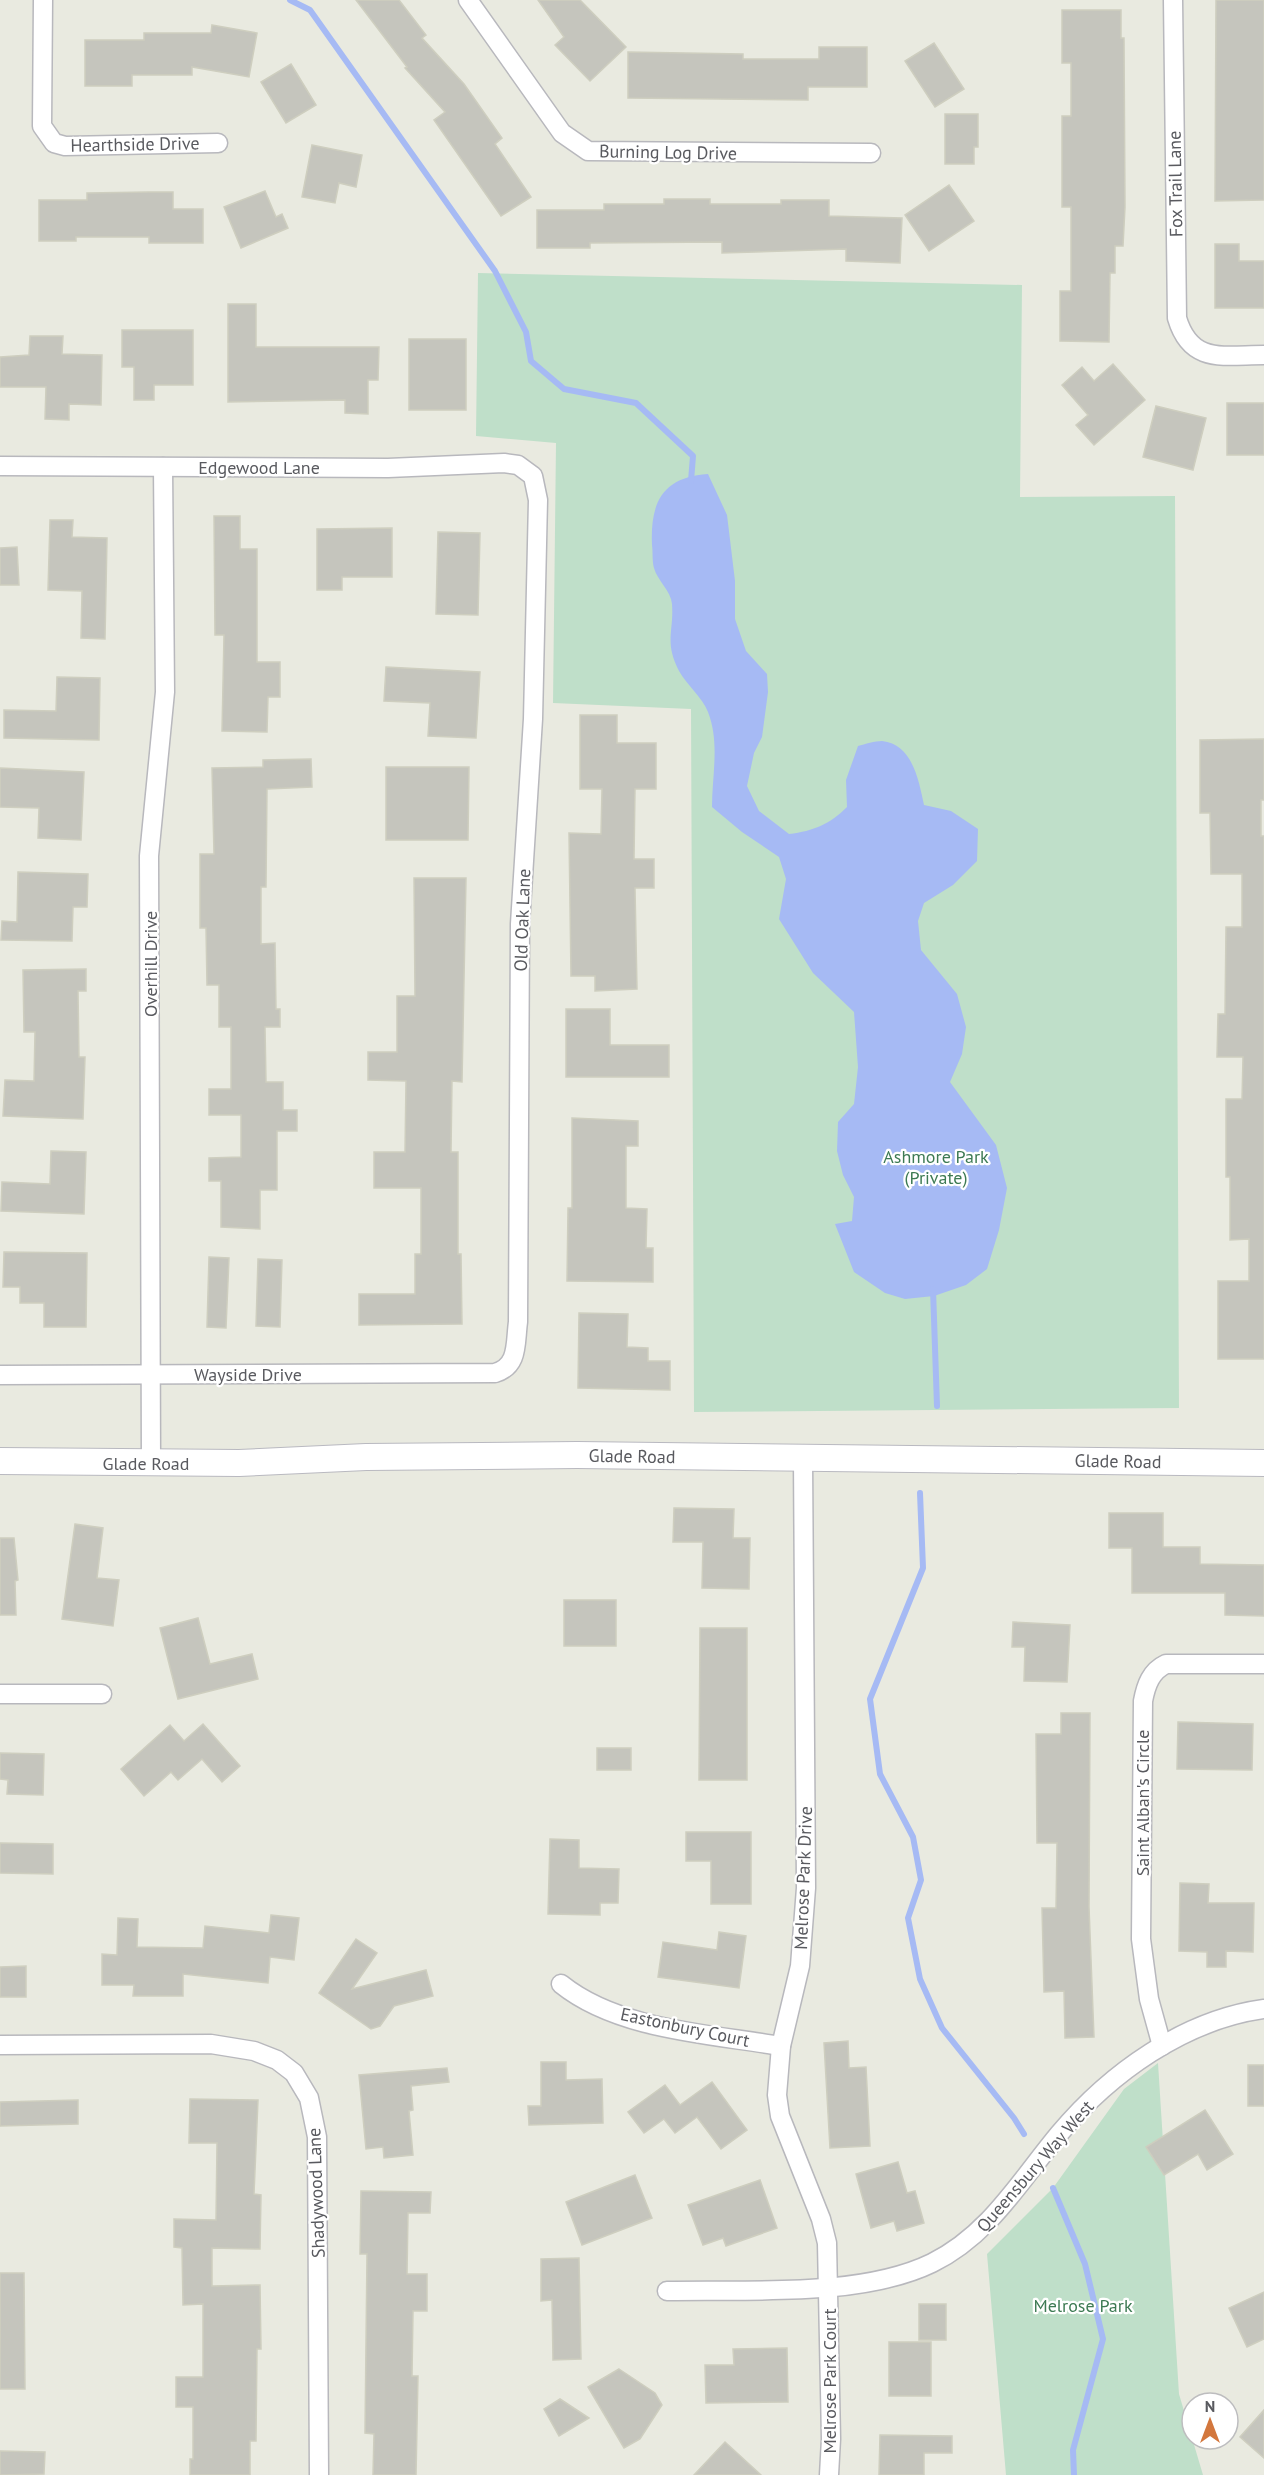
<svg xmlns="http://www.w3.org/2000/svg" width="1264" height="2475" font-family="'PT Sans',sans-serif">
<rect width="100%" height="100%" fill="#e9eae0"/>
<!-- green -->
<g fill="#bfdfc9">
<polygon points="478,273 1022,285 1020,497 1175,496 1179,1408 694,1412 691,709 553,703 556,443 476,436"/>
<polygon points="1158,2063 1179,2394 1203,2475 1006,2475 987,2254 1053,2188 1124,2089"/>
</g>
<!-- water -->
<path fill="#a6baf4" d="M708 474 727 515 735 581V619L746 651 767 674 768 692 762 737 754 753 747 786 759 811 789 834C814 831 830 824 847 807L846 780 858 746C865 744 875 741 882 741 913 744 919 782 924 805L951 811 978 829 977 861 953 885 924 903 918 921 921 950 957 994 966 1027 962 1054 950 1082 996 1145 1007 1188 999 1230 987 1269 966 1285 934 1296 905 1299 885 1293 854 1272 835 1224 852 1221 854 1197 843 1175 837 1151 838 1122 854 1104 858 1067 854 1012 813 973 779 919 786 879 779 857 742 832 712 807C712 775 720 743 708 712 702 697 687 685 679 671 664 642 674 632 672 604 671 591 657 580 654 568 652 561 653 552 652 545 650 502 663 477 708 474Z"/>
<g fill="none" stroke-linecap="round" stroke-linejoin="round">
<!-- stream -->
<g stroke="#a6baf4" stroke-width="6">
<polyline points="290,0 310,10 495,271 526,332 531,361 564,389 636,403 693,456 691,481"/>
<polyline points="933,1289 937,1406"/>
<polyline points="920,1493 923,1568 870,1699 880,1774 913,1837 921,1880 908,1918 920,1979 942,2028 1014,2118 1024,2134"/>
<polyline points="1053,2188 1085,2264 1103,2339 1073,2450 1074,2475"/>
</g>
</g>
<!-- building -->
<g fill="#c5c5bd" stroke="#cecebf" stroke-width="1.5">
<polygon points="356,0 399,0 426,35 422,38 464,84 502,138 495,144 531,197 501,216 434,120 445,112 405,68 407,67"/>
<polygon points="538,0 580,0 626,47 590,81 555,45 564,37"/>
<polygon points="1216,0 1264,0 1264,200 1215,201"/>
<polygon points="1062,10 1121,10 1121,38 1124,38 1125,207 1123,246 1115,246 1115,273 1110,273 1109,342 1060,341 1060,291 1071,291 1071,207 1062,207 1062,116 1071,116 1071,63 1062,63"/>
<polygon points="212,25 257,33 249,77 192,67 192,75 132,75 132,86 85,86 85,40 144,40 144,33 211,33"/>
<polygon points="934,43 964,89 935,107 905,61"/>
<polygon points="819,47 867,47 867,87 808,87 808,100 628,98 628,52 743,54 743,59 819,59"/>
<polygon points="291,64 316,105 286,123 261,82"/>
<polygon points="945,114 978,114 978,147 974,147 974,164 945,164"/>
<polygon points="312,145 362,155 356,187 339,183 335,203 302,197"/>
<polygon points="949,185 974,221 929,251 905,215"/>
<polygon points="265,191 276,217 282,214 288,228 241,248 224,207"/>
<polygon points="149,192 173,192 173,209 203,209 203,243 149,243 149,237 76,237 76,241 39,241 39,200 87,200 87,193"/>
<polygon points="664,199 710,199 710,204 781,204 781,200 829,200 829,216 902,218 900,263 846,261 846,249 722,253 722,242 590,243 590,248 537,248 537,210 604,210 604,204 664,204"/>
<polygon points="1215,244 1239,244 1239,261 1264,261 1264,308 1215,308"/>
<polygon points="228,304 256,304 256,347 379,347 378,380 368,380 368,414 345,413 345,400 228,402"/>
<polygon points="122,330 193,330 193,385 154,385 154,400 134,400 134,367 122,367"/>
<polygon points="30,336 63,336 62,354 102,355 101,405 69,404 69,420 45,419 46,387 0,387 0,357 29,355"/>
<rect x="409" y="339" width="57" height="71"/>
<polygon points="1113,364 1145,400 1094,445 1076,425 1088,415 1062,385 1082,367 1094,381"/>
<rect x="1227" y="403" width="37" height="52"/>
<polygon points="1156,406 1206,418 1193,470 1143,457"/>
<polygon points="214,516 240,516 240,549 257,549 257,662 280,662 280,697 268,697 267,732 222,731 224,635 215,635"/>
<polygon points="50,520 73,520 72,537 107,538 105,639 81,638 82,591 48,590"/>
<polygon points="392,528 392,577 342,577 342,590 317,590 317,529"/>
<polygon points="438,532 480,533 478,615 436,614"/>
<polygon points="17,547 19,585 0,585 0,548"/>
<polygon points="386,667 480,672 476,738 428,736 430,703 384,701"/>
<polygon points="57,677 100,678 99,740 4,738 4,710 56,711"/>
<polygon points="580,715 617,715 617,743 656,743 656,789 635,789 634,859 654,859 654,888 635,888 637,989 595,991 595,976 571,976 569,833 601,834 602,789 580,789"/>
<polygon points="1264,739 1264,800 1261,800 1261,836 1264,836 1264,1359 1218,1359 1218,1281 1249,1281 1249,1239 1230,1240 1230,1177 1226,1177 1226,1099 1242,1099 1243,1057 1217,1057 1218,1014 1225,1014 1226,927 1242,927 1242,874 1211,874 1210,813 1200,813 1200,740"/>
<polygon points="311,759 312,787 267,789 266,887 261,887 261,944 275,943 276,1009 280,1009 280,1027 265,1027 266,1082 283,1082 283,1110 297,1110 297,1131 277,1131 277,1190 260,1190 260,1229 221,1227 221,1181 209,1181 209,1158 241,1157 241,1115 209,1115 209,1089 231,1089 231,1027 219,1027 219,985 207,985 206,928 200,928 200,854 214,854 212,768 263,767 263,760"/>
<polygon points="386,767 469,767 468,840 386,840"/>
<polygon points="0,768 84,772 81,840 38,838 39,808 0,807"/>
<polygon points="18,872 88,874 87,907 73,907 72,941 1,940 2,921 17,922"/>
<polygon points="414,878 466,878 462,1082 452,1081 451,1152 458,1152 458,1254 461,1254 462,1324 359,1325 359,1294 415,1294 415,1254 421,1254 421,1188 374,1188 374,1152 405,1152 406,1081 368,1080 368,1052 397,1052 397,996 415,996"/>
<polygon points="86,969 86,991 78,991 79,1057 85,1057 83,1119 3,1116 5,1080 34,1081 35,1032 24,1032 23,970"/>
<polygon points="566,1009 610,1009 610,1045 669,1045 669,1077 566,1077"/>
<polygon points="572,1118 638,1121 638,1146 626,1146 626,1208 647,1209 646,1248 653,1248 653,1282 567,1281 568,1208 572,1208"/>
<polygon points="51,1151 86,1152 84,1214 1,1211 2,1182 50,1184"/>
<polygon points="4,1252 87,1253 86,1327 44,1327 44,1303 20,1303 20,1287 3,1287"/>
<polygon points="209,1257 229,1258 226,1328 207,1327"/>
<polygon points="258,1259 282,1260 280,1327 256,1326"/>
<polygon points="579,1313 628,1314 627,1347 648,1348 648,1361 670,1361 670,1390 578,1388"/>
<polygon points="674,1508 734,1509 733,1538 750,1538 749,1589 702,1588 703,1542 673,1542"/>
<polygon points="1109,1513 1163,1513 1163,1547 1200,1547 1200,1564 1264,1565 1264,1616 1225,1615 1225,1593 1132,1593 1132,1548 1109,1548"/>
<polygon points="75,1524 103,1528 97,1578 119,1580 113,1626 62,1619"/>
<polygon points="0,1538 14,1538 18,1580 15,1581 16,1615 0,1615"/>
<rect x="564" y="1600" width="52" height="46"/>
<polygon points="198,1618 210,1664 252,1654 258,1679 178,1699 160,1628"/>
<polygon points="1013,1622 1070,1625 1067,1682 1024,1681 1025,1647 1012,1647"/>
<polygon points="700,1628 747,1628 747,1780 699,1780"/>
<polygon points="1061,1713 1090,1713 1089,1907 1094,2037 1065,2038 1064,1991 1044,1992 1042,1908 1056,1908 1057,1843 1037,1843 1036,1734 1061,1734"/>
<polygon points="1178,1722 1253,1724 1252,1770 1177,1769"/>
<polygon points="203,1724 240,1766 222,1782 202,1759 178,1780 171,1772 144,1796 121,1769 170,1725 184,1741"/>
<rect x="597" y="1748" width="34" height="22"/>
<polygon points="0,1753 44,1754 43,1795 7,1794 8,1780 0,1779"/>
<polygon points="686,1832 751,1832 751,1904 711,1904 711,1861 686,1861"/>
<polygon points="550,1839 579,1840 579,1868 619,1869 618,1903 600,1903 600,1915 548,1914"/>
<polygon points="0,1843 53,1844 53,1874 0,1873"/>
<polygon points="1180,1883 1209,1884 1208,1903 1254,1903 1253,1952 1226,1951 1226,1967 1207,1967 1207,1952 1179,1951"/>
<polygon points="271,1915 299,1918 294,1960 270,1957 268,1983 183,1974 183,1996 133,1996 134,1985 102,1985 102,1954 117,1955 118,1918 138,1919 137,1947 203,1948 205,1926 269,1933"/>
<polygon points="719,1932 746,1936 739,1988 658,1977 663,1942 717,1950"/>
<polygon points="356,1939 377,1953 352,1989 426,1970 433,1996 394,2006 380,2026 371,2029 319,1993"/>
<polygon points="26,1966 26,1997 0,1997 0,1967"/>
<polygon points="848,2041 849,2068 866,2067 870,2146 830,2148 824,2043"/>
<polygon points="541,2062 566,2062 566,2080 602,2079 603,2123 529,2125 528,2106 541,2106"/>
<rect x="1248" y="2065" width="16" height="41"/>
<polygon points="447,2068 449,2082 411,2086 413,2110 409,2111 413,2155 384,2158 383,2147 366,2149 359,2075"/>
<polygon points="712,2082 747,2130 721,2149 697,2117 675,2133 664,2119 644,2133 628,2112 665,2085 680,2105"/>
<polygon points="190,2099 258,2100 254,2194 261,2195 260,2249 212,2248 212,2286 260,2285 261,2349 257,2349 256,2441 250,2441 250,2475 190,2475 190,2459 193,2459 193,2407 176,2407 176,2377 203,2377 203,2304 183,2305 182,2248 174,2247 174,2219 216,2220 217,2143 189,2143"/>
<polygon points="78,2100 78,2124 0,2126 0,2102"/>
<polygon points="1205,2110 1233,2154 1207,2170 1198,2154 1164,2175 1146,2147"/>
<polygon points="898,2162 907,2193 915,2191 924,2223 897,2231 894,2221 871,2228 856,2174"/>
<polygon points="635,2175 652,2218 582,2245 566,2202"/>
<polygon points="760,2180 777,2228 726,2246 723,2238 703,2245 688,2205"/>
<polygon points="361,2191 431,2192 430,2213 408,2213 407,2274 427,2274 427,2311 413,2311 412,2376 418,2376 416,2475 373,2475 374,2434 365,2433 367,2254 360,2254"/>
<polygon points="579,2258 581,2359 553,2360 552,2300 541,2301 541,2259"/>
<polygon points="0,2273 24,2273 25,2389 0,2389"/>
<polygon points="1264,2292 1264,2339 1247,2347 1229,2308"/>
<rect x="919" y="2304" width="27" height="36"/>
<rect x="889" y="2342" width="42" height="54"/>
<polygon points="787,2348 788,2402 706,2403 705,2365 734,2365 733,2349"/>
<polygon points="619,2369 655,2393 662,2405 640,2439 624,2448 588,2387"/>
<polygon points="560,2399 589,2418 559,2436 544,2409"/>
<polygon points="1264,2410 1264,2458 1240,2437"/>
<polygon points="880,2435 952,2436 952,2453 924,2453 924,2475 879,2475"/>
<polygon points="725,2442 761,2475 694,2475"/>
<polygon points="0,2451 45,2452 44,2474 0,2475"/>
</g>
<g fill="none" stroke-linecap="round" stroke-linejoin="round">
<defs>
<g id="street">
<polyline points="43,0 42,126 54,143 65,146 218,143"/>
<polyline points="468,0 562,133 588,151 871,153"/>
<path d="M1173 0 1177 318C1191 365 1224 355 1264 355"/>
<path d="M0 466 388 468 504 463 518 465 533 476 538 500 533 719 520 924 518 1322C515 1343 519 1366 495 1373L0 1375"/>
<polyline points="803,1459 806,1888 800,1966 781,2046 777,2095 780,2116 821,2219 827,2243 831,2439 829,2475"/>
<polyline points="151,1463 149,856 165,692 163,467"/>
<polyline points="0,1694 102,1694"/>
<path d="M561 1984C618 2030 710 2034 781 2046"/>
<polyline points="0,2045 211,2044 254,2051 277,2060 294,2073 309,2098 317,2137 319,2475"/>
<path d="M1162 2046 1149 1999 1141 1939 1143 1701C1146 1685 1151 1671 1166 1664H1264"/>
<path d="M667 2291C747 2289 860 2298 932 2263 989 2235 1020 2181 1059 2134 1110 2073 1184 2020 1264 2009"/>
</g>
<polyline id="secondary" points="0,1461 239,1463 366,1457 577,1455 1264,1463"/>
</defs>
<!-- street casing -->
<use href="#street" stroke="#b8b8bd" stroke-width="21"/>
<!-- secondary casing -->
<use href="#secondary" stroke="#b9b9c0" stroke-width="28"/>
<!-- street -->
<use href="#street" stroke="#fff" stroke-width="18"/>
<!-- secondary -->
<use href="#secondary" stroke="#fff" stroke-width="26"/>
</g>
<g text-anchor="middle" dominant-baseline="central" stroke-width="4.5" stroke-linejoin="round" paint-order="stroke">
<!-- street labels -->
<g font-size="18" fill="#595a5f" stroke="#fff">
<text transform="translate(135 144) rotate(-1)">Hearthside Drive</text>
<text transform="translate(668 152) rotate(1)">Burning Log Drive</text>
<text transform="translate(1175 184) rotate(-91)">Fox Trail Lane</text>
<text x="259" y="467">Edgewood Lane</text>
<text transform="translate(522 920) rotate(-88)">Old Oak Lane</text>
<text transform="translate(150 964) rotate(-90)">Overhill Drive</text>
<text x="248" y="1374">Wayside Drive</text>
<text transform="translate(632 1456) rotate(1)">Glade Road</text>
<text transform="translate(1118 1461) rotate(1)">Glade Road</text>
<text x="146" y="1463">Glade Road</text>
<text transform="translate(1142 1803) rotate(-90)">Saint Alban's Circle</text>
<text transform="translate(803 1878) rotate(-88)">Melrose Park Drive</text>
<text transform="translate(685 2027) rotate(12)">Eastonbury Court</text>
<text transform="translate(1035 2166) rotate(-49)">Queensbury Way West</text>
<text transform="translate(316 2193) rotate(-92)">Shadywood Lane</text>
<text transform="translate(829 2381) rotate(-90)">Melrose Park Court</text>
</g>
<!-- park labels -->
<g font-size="18" fill="#3d7a53" stroke="#fff">
<text x="936" y="1156">Ashmore Park<tspan x="936" dy="21">(Private)</tspan></text>
<text x="1083" y="2305">Melrose Park</text>
</g>
</g>
<!-- north arrow -->
<g transform="translate(1210 2421)"><circle r="28" fill="#ffffff" stroke="#bdbdbf" stroke-width="1.5"/>
<path d="M0-4.5L10 22L0 15L-10 22Z" fill="#d3773d"/>
<text y="-9" font-size="16" font-weight="bold" text-anchor="middle" fill="#595a5f">N</text>
</g>
</svg>
